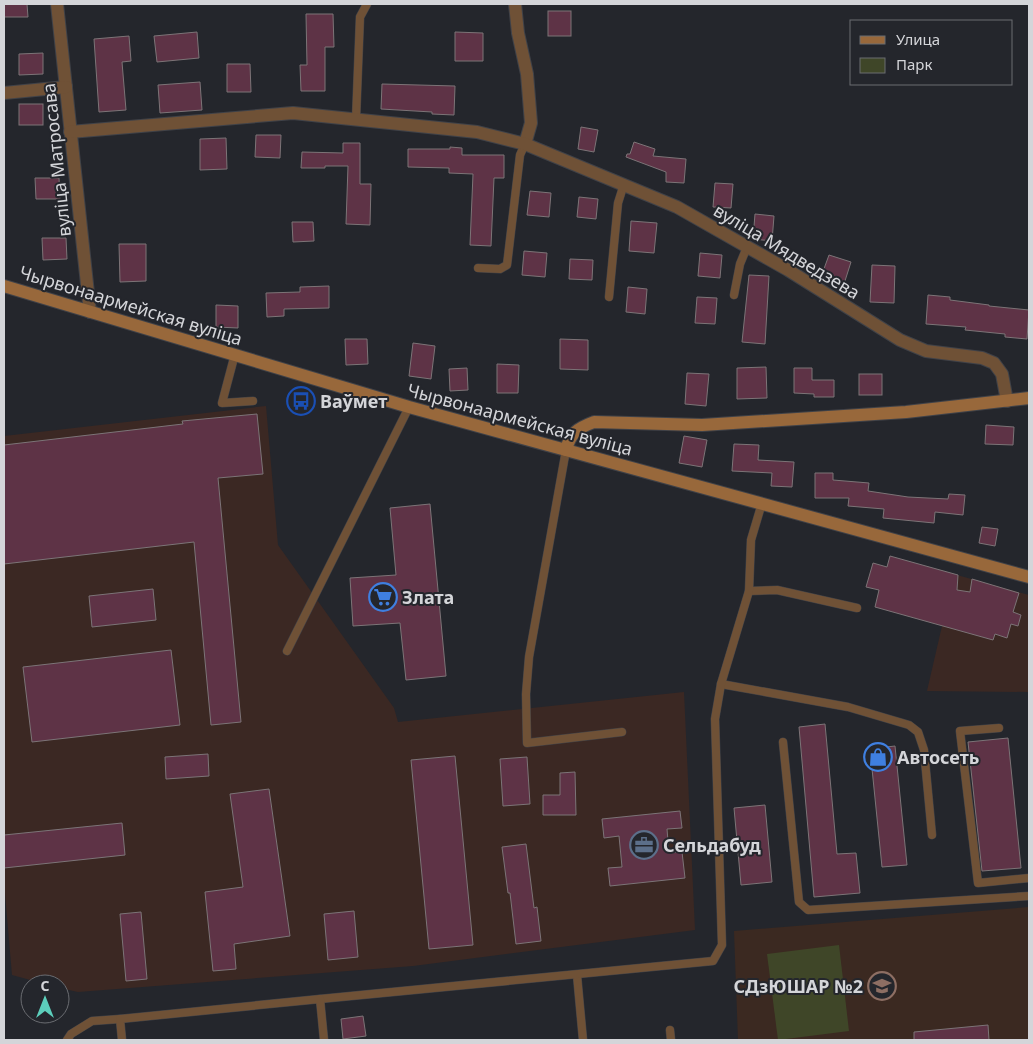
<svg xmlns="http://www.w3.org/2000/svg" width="1033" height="1044" font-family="'Noto Sans',sans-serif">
<rect width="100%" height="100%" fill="#24262c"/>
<!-- industrial -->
<g fill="#3b2823">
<polygon points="266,406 278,545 394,708 398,722 684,692 695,930 413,966 78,992 60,988 60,984 45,984 12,975 4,882 4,436"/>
<polygon points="957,575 1029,595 1029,692 927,691 942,626"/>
</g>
<!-- education -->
<polygon fill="#3b2921" points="1029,907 1029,1040 738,1040 734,931"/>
<!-- green -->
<polygon fill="#3f4628" points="839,945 849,1031 778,1040 767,954"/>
<!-- building -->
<g fill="#5e3346" stroke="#7c7477">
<polygon points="4,4 27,4 28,17 4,17"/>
<rect x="548" y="11" width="23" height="25"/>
<polygon points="306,14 333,14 334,47 325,47 325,91 301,91 300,65 307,65"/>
<polygon points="197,32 199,58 157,62 154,36"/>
<polygon points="455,32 483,33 483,61 455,61"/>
<polygon points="129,36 131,61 122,62 126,110 99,112 94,39"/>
<polygon points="43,53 43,74 19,75 19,54"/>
<polygon points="227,64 250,64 251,92 227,92"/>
<polygon points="200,82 202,110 160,113 158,85"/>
<polygon points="382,84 455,86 454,115 432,114 432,112 381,109"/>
<rect x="19" y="104" width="24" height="21"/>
<polygon points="581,127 598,130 594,152 578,149"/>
<polygon points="256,135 281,135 280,158 255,157"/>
<polygon points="226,138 227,169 200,170 200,139"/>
<polygon points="634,142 655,149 653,156 686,159 684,183 666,182 666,172 626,157 627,154 630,154"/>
<polygon points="343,143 360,143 360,184 371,184 370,225 346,224 348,166 325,166 325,168 301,168 302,152 343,153"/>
<polygon points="450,147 462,148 462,155 504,155 504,178 494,178 491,246 470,245 473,174 449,173 449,168 408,167 408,149 450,149"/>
<polygon points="35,178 59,178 60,199 36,199"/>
<polygon points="715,183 733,184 731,208 713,207"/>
<polygon points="530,191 551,193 549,217 527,215"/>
<polygon points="579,197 598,199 596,219 577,217"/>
<polygon points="755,214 774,216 772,241 753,239"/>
<polygon points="631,221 657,223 654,253 629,251"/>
<polygon points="292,222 313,222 314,241 293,242"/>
<polygon points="42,238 66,238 67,259 43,260"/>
<polygon points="119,244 146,244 146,281 120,282"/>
<polygon points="524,251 547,253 545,277 522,275"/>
<polygon points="700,253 722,255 720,278 698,276"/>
<polygon points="829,255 851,262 844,284 821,277"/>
<polygon points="570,259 593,260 592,280 569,279"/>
<polygon points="872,265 895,266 894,303 870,302"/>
<polygon points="749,275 769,276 765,344 742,342"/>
<polygon points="329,286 329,308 284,309 284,316 267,317 266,293 300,292 300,287"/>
<polygon points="628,287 647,289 645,314 626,312"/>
<polygon points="928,295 950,297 950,300 989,305 989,306 1029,310 1027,339 1005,337 1005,334 965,330 966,327 926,324"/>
<polygon points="697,297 717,298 715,324 695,323"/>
<polygon points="216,305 238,306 238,328 216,327"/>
<polygon points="345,339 367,339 368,364 346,365"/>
<polygon points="560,339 588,340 588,370 560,369"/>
<polygon points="413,343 435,346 431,379 409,376"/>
<polygon points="497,364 519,365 518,393 497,393"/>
<polygon points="766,367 767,398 737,399 737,368"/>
<polygon points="467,368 468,390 450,391 449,369"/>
<polygon points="794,368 812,368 812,380 834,380 834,397 814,397 814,394 794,393"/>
<polygon points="687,373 709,374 706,406 685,404"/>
<rect x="859" y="374" width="23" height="21"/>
<polygon points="257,414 263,474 218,478 241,722 211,725 194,542 4,564 4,445 183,424 182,421"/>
<polygon points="986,425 1014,427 1013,445 985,444"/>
<polygon points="684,436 707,440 702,467 679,463"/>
<polygon points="734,444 759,445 758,460 794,462 792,487 771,486 772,473 732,471"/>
<polygon points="815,473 833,473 833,480 869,483 868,491 908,497 948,499 949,494 965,495 963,515 935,512 934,523 883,518 884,509 848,506 849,498 815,498"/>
<polygon points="430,504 446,676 406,680 400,623 353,626 350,578 396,575 390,508"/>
<polygon points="982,527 998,529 995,546 979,543"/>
<polygon points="890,556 958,575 957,590 970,592 972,579 1019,593 1013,612 1021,615 1018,626 1011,624 1007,638 995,634 993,640 875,607 879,590 866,587 873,563 887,567"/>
<polygon points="153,589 156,620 92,627 89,596"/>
<polygon points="171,650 180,725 32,742 23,667"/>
<polygon points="825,724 837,854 856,853 860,893 814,897 799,727"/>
<polygon points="1008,738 1021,868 982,871 968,742"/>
<polygon points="895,746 907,865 882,867 870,749"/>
<polygon points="208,754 209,776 166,779 165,757"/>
<polygon points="455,756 473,945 429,949 411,760"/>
<polygon points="527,757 530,804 503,806 500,759"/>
<polygon points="575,772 576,815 543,815 543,795 560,795 560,773"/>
<polygon points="269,789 290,936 234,944 236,969 213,971 205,892 243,887 230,794"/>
<polygon points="765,805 772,882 741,885 734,808"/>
<polygon points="680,811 682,828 667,829 669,853 682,852 685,878 610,886 608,868 622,867 619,836 604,838 602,819"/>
<polygon points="122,823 125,855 4,868 4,835"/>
<polygon points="526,844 534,908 537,907 541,941 516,944 510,893 508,893 502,847"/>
<polygon points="354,911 358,957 328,960 324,914"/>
<polygon points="141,912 147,979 126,981 120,914"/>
<polygon points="363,1016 366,1036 343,1039 341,1019"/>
<polygon points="988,1025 989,1040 914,1040 914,1032"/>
</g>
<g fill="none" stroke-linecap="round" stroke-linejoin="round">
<defs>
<g id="lane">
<polyline points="356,119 360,17 367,4"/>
<polyline points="478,268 500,269 507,265 520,155 525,144"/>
<polyline points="734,295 740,264 747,247"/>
<polyline points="609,297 618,203 624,184"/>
<polyline points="235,354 222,403 253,401"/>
<polyline points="566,450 529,657 526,694 527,743 622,732"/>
<polyline points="749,591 777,590 857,608"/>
<polyline points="287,651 409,407"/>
<polyline points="721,684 848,707 909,725 918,732 924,750 932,835"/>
<polyline points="999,728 960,731 978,883 1029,878"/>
<polyline points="783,742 799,902 808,910 1029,896"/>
<polyline points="577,975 583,1040"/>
<polyline points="320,999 713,961 722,945 715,719 721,684 749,591 751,540 762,503"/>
<polyline points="670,1030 671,1040"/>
<polyline points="67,1040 71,1034 92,1021 120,1019"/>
<polyline points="122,1040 120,1019 320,999 324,1040"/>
</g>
<g id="street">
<polyline points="57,4 90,312"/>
<polyline points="515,4 518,33 527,74 531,123 525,144"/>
<polyline points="4,93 66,87"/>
<polyline points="70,132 293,113 477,132 525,144 677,207 788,270 900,340 926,351 982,358 994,363 1002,374 1007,401"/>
</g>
<g id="secondary">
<polyline points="4,286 409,407 1029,577"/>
<path d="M566 450C570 433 578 428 594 422L702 425 906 412 1029 398"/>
</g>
</defs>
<!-- lane casing -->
<use href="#lane" stroke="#404248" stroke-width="9"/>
<!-- street casing -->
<use href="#street" stroke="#404248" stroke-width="14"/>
<!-- secondary casing -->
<use href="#secondary" stroke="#404248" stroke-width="14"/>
<!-- lane -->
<use href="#lane" stroke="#6f5136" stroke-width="8"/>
<!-- street -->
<use href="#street" stroke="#6f5136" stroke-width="12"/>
<!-- secondary -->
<use href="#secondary" stroke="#98683b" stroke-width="12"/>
</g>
<!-- icons -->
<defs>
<symbol id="bus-ring" viewBox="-11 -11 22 22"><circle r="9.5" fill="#24262c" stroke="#1a4fb4" stroke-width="1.5"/><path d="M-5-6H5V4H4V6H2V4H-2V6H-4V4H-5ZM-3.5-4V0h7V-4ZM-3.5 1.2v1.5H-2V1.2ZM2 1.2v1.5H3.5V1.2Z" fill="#1a4fb4"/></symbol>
<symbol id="supermarket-ring" viewBox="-11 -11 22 22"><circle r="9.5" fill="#24262c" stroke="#3f7fe0" stroke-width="1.5"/><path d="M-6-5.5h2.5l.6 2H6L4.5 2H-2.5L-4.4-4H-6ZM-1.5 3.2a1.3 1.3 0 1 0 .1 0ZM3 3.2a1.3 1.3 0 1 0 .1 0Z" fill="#3f7fe0"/></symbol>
<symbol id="shop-ring" viewBox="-11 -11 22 22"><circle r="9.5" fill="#24262c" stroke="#3f7fe0" stroke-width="1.5"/><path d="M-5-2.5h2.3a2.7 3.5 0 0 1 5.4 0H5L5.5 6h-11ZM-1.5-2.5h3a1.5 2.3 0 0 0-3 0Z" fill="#3f7fe0"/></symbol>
<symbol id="office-ring" viewBox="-11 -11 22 22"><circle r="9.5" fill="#24262c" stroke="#5c6f8a" stroke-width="1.5"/><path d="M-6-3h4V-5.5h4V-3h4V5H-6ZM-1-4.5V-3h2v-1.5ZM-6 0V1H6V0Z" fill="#5c6f8a"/></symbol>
<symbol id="school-ring" viewBox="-11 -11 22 22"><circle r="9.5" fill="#24262c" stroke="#8d6e63" stroke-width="1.5"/><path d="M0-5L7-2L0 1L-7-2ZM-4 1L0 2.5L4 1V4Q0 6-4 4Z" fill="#8d6e63"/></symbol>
</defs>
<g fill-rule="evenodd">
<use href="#bus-ring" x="285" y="385" width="32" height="32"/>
<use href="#supermarket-ring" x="367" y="581" width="32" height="32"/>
<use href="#shop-ring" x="862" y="741" width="32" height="32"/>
<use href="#office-ring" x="628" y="829" width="32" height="32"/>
<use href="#school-ring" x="866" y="970" width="32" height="32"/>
</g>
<g text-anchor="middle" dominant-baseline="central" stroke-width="4" stroke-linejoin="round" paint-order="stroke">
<!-- street labels -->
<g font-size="18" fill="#d4d5d9" stroke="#24262c">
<text transform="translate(56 160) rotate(-96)">вуліца Матросава</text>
<text transform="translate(787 251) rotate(31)">вуліца Мядведзева</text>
<text transform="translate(131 305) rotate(17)">Чырвонаармейская вуліца</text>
<text transform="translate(520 419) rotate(15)">Чырвонаармейская вуліца</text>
</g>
<!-- poi labels -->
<g font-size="18" font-weight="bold" fill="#d4d5d9" stroke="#24262c" text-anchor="start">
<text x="320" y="401">Ваўмет</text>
<text x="402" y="597">Злата</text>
<text x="897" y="757">Автосеть</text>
<text x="663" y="845">Сельдабуд</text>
<text x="863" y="986" text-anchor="end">СДзЮШАР №2</text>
</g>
</g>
<!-- border -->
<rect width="1033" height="1044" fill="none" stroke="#d4d5d9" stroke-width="10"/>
<!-- legend -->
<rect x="850" y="20" width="162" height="65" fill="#24262c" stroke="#6a6c71"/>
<rect x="860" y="36" width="25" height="8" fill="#98683b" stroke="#6a6c71"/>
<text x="896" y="45" font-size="15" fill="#d4d5d9">Улица</text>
<rect x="860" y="58" width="25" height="15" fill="#3f4628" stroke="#6a6c71"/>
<text x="896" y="70" font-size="15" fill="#d4d5d9">Парк</text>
<!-- north arrow -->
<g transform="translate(45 999)"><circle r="24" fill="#24262c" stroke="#6a6c71"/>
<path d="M0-4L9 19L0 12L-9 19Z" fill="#5ccebb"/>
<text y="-8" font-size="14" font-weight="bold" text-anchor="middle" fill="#d4d5d9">С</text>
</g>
</svg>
